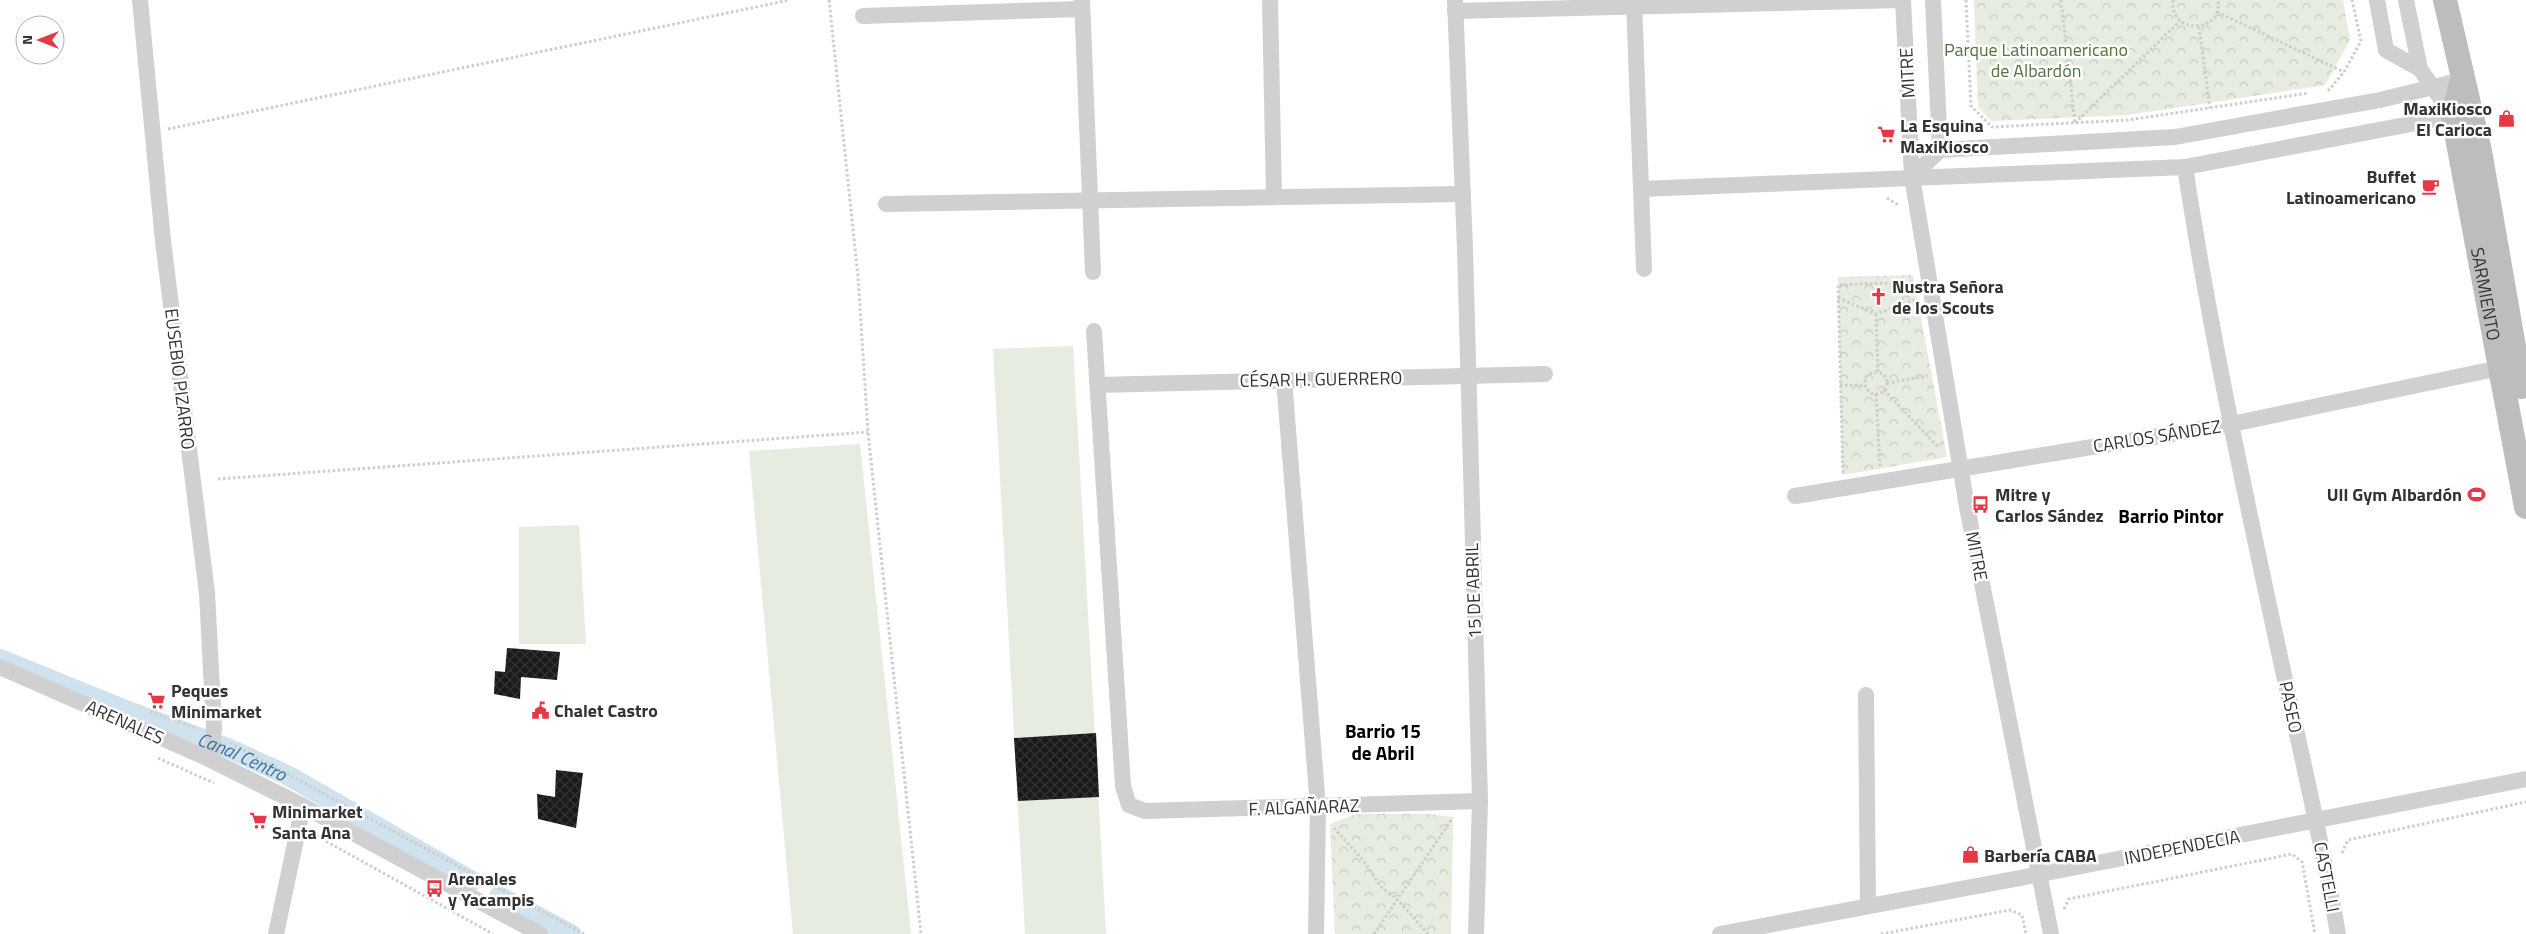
<svg xmlns="http://www.w3.org/2000/svg" width="2526" height="934" font-family="'Titillium Web',sans-serif">
<defs>
<pattern id="park-crowns" width="20" height="18" patternUnits="userSpaceOnUse" patternTransform="scale(1.25)"><rect width="20" height="18" fill="#e6ecdf"/><path d="M2 6a3 3 0 1 1 6 0M12 15a3 3 0 1 1 6 0" fill="none" stroke="#c6cbc0"/></pattern>
<pattern id="building-cross-hatch" width="8" height="8" patternUnits="userSpaceOnUse" patternTransform="scale(1.25)"><rect width="8" height="8" fill="#1a1a1a"/><path d="M0 0l8 8M0 8l8-8" fill="none" stroke="#333"/></pattern>
</defs>
<rect width="100%" height="100%" fill="#fff"/>
<!-- grass -->
<g fill="#e6ecdf">
<polygon points="1073,346 1106,934 1025,934 993,349"/>
<polygon points="860,444 911,934 793,934 749,451"/>
<polygon points="579,525 586,644 519,644 519,527"/>
</g>
<!-- park -->
<g fill="url(#park-crowns)">
<polygon points="1974,0 2343,0 2350,40 2325,85 2128,115 1991,121 1978,107"/>
<polygon points="1913,275 1947,457 1842,475 1838,277"/>
<polygon points="1356,814 1428,814 1453,817 1451,934 1335,934 1330,824"/>
</g>
<g fill="none" stroke-linecap="round" stroke-linejoin="round">
<!-- canal -->
<g stroke="#cfe2ee" stroke-width="20">
<path id="s1" d="M0 659 118 707 228 748 287 775 472 881"/>
<polyline points="499,896 571,934"/>
</g>
</g>
<!-- building -->
<g fill="url(#building-cross-hatch)">
<polygon points="507,648 560,652 557,680 521,677 520,699 494,694 495,671 505,672"/>
<polygon points="1096,733 1099,797 1018,801 1014,738"/>
<polygon points="556,770 583,773 576,828 538,819 537,794 555,797"/>
</g>
<g fill="none" stroke-linecap="round" stroke-linejoin="round">
<!-- path -->
<g stroke="#cdcdcd" stroke-width="3" stroke-dasharray="2.5 2.5" stroke-linecap="butt">
<polyline points="829,0 858,277 868,432 921,934"/>
<polyline points="1966,0 1971,106 1992,127 2128,120 2309,93"/>
<polyline points="2061,0 2075,123"/>
<path d="M2173 0C2169 35 2223 34 2218 0"/>
<polyline points="2217,12 2344,72"/>
<polyline points="2199,27 2210,108"/>
<polyline points="2328,91 2344,72 2361,41 2352,0"/>
<polyline points="2075,123 2180,21"/>
<polyline points="168,129 790,0"/>
<polyline points="1887,198 1900,206"/>
<polyline points="1838,298 1876,314 1917,299"/>
<polyline points="1876,314 1878,372"/>
<circle cx="1876" cy="383" r="11"/>
<polyline points="1887,383 1928,376"/>
<polyline points="1840,385 1866,386"/>
<polyline points="1884,390 1939,448"/>
<polyline points="1876,394 1880,466"/>
<polyline points="1843,473 1838,285 1914,282"/>
<polyline points="218,479 868,432"/>
<polyline points="150,712 196,728"/>
<polyline points="230,743 584,934"/>
<polyline points="158,758 214,783"/>
<polyline points="1334,828 1363,860 1382,888 1397,899 1428,934"/>
<polyline points="313,834 493,934"/>
<polyline points="2342,853 2348,840 2526,802"/>
<polyline points="2064,909 2069,899 2292,854 2302,862 2315,934"/>
<polyline points="1374,934 1452,819"/>
<polyline points="1881,934 2010,910 2022,915 2026,934"/>
</g>
<!-- minor -->
<g stroke="#d0d0d0" stroke-width="16">
<polyline points="140,0 163,241 207,593 214,728"/>
<polyline points="1082,0 1093,272"/>
<polyline points="1270,0 1274,197"/>
<polyline points="1455,0 1465,249 1480,801 1476,934"/>
<polyline points="1634,0 1644,269"/>
<polyline points="1903,0 1912,177 1967,507 2051,934"/>
<polyline points="2377,0 2386,50 2420,69"/>
<polyline points="2406,0 2420,69 2453,116"/>
<polyline points="1455,11 1903,0"/>
<polyline points="863,16 1082,9"/>
<polyline points="1940,150 2175,137 2380,100 2462,80"/>
<path d="M2185 167C2210 331 2245 494 2280 657 2300 749 2322 841 2338 934"/>
<polyline points="1912,177 1940,150 1933,0"/>
<polyline points="1641,189 2185,167 2463,114"/>
<polyline points="886,204 1463,194"/>
<polyline points="1094,331 1123,786 1129,805 1145,811 1480,801"/>
<polyline points="1284,379 1318,807 1316,934"/>
<polyline points="1098,385 1545,374"/>
<polyline points="1795,496 2232,424 2509,366"/>
<polyline points="0,667 207,758 303,806 540,934"/>
<polyline points="1866,695 1868,906"/>
<polyline points="276,934 303,806"/>
<polyline points="1720,934 2041,874 2526,779"/>
</g>
<!-- secondary -->
<g stroke="#bdbdbd" stroke-width="24">
<polyline points="2445,0 2480,151 2521,387"/>
<path id="s2" d="M2462 80 2453 116 2526 507"/>
</g>
<!-- minor-bridge -->
<polyline stroke="#d0d0d0" stroke-width="16" points="212,749 214,728"/>
</g>
<!-- icons -->
<defs>
<symbol id="shop-bare" viewBox="-9 -9 18 18"><path d="M-5-2.5h2.3a2.7 3.5 0 0 1 5.4 0H5L5.5 6h-11ZM-1.5-2.5h3a1.5 2.3 0 0 0-3 0Z" fill="#e63946" stroke="#fff" stroke-width="2.5" paint-order="stroke"/></symbol>
<symbol id="supermarket-bare" viewBox="-9 -9 18 18"><path d="M-6-5.5h2.5l.6 2H6L4.5 2H-2.5L-4.4-4H-6ZM-1.5 3.2a1.3 1.3 0 1 0 .1 0ZM3 3.2a1.3 1.3 0 1 0 .1 0Z" fill="#e63946" stroke="#fff" stroke-width="2.5" paint-order="stroke"/></symbol>
<symbol id="cafe-bare" viewBox="-9 -9 18 18"><path d="M-5.5-4.5H6V0H3Q3 3.5 0 3.5H-2.5Q-5.5 3.5-5.5 0ZM3-3.2v2h1.7v-2ZM-6 4.5H4V6H-6Z" fill="#e63946" stroke="#fff" stroke-width="2.5" paint-order="stroke"/></symbol>
<symbol id="church-bare" viewBox="-9 -9 18 18"><path d="M-1.2-6h2.4v3.5h3.3v2.4h-3.3V6h-2.4V-.1h-3.3v-2.4h3.3Z" fill="#e63946" stroke="#fff" stroke-width="2.5" paint-order="stroke"/></symbol>
<symbol id="stadium-bare" viewBox="-9 -9 18 18"><path d="M0-5a6.5 5 0 1 0 0 10a6.5 5 0 1 0 0-10ZM-3.5-1.8h7v3.6h-7Z" fill="#e63946" stroke="#fff" stroke-width="2.5" paint-order="stroke"/></symbol>
<symbol id="bus-bare" viewBox="-9 -9 18 18"><path d="M-5-6H5V4H4V6H2V4H-2V6H-4V4H-5ZM-3.5-4V0h7V-4ZM-3.5 1.2v1.5H-2V1.2ZM2 1.2v1.5H3.5V1.2Z" fill="#e63946" stroke="#fff" stroke-width="2.5" paint-order="stroke"/></symbol>
<symbol id="civic-bare" viewBox="-9 -9 18 18"><path d="M-.6-6.5H3V-4.5H.6V-3L4-1V1h2V6H-6V1h2V-1L-.6-3ZM-1.2 2.5V6h2.4V2.5Z" fill="#e63946" stroke="#fff" stroke-width="2.5" paint-order="stroke"/></symbol>
</defs>
<g fill-rule="evenodd">
<use href="#shop-bare" x="2494" y="106" width="25" height="25"/>
<use href="#supermarket-bare" x="1874" y="122" width="25" height="25"/>
<use href="#cafe-bare" x="2418" y="174" width="25" height="25"/>
<use href="#church-bare" x="1866" y="284" width="25" height="25"/>
<use href="#stadium-bare" x="2464" y="482" width="25" height="25"/>
<use href="#bus-bare" x="1968" y="492" width="25" height="25"/>
<use href="#supermarket-bare" x="144" y="688" width="25" height="25"/>
<use href="#civic-bare" x="528" y="698" width="25" height="25"/>
<use href="#supermarket-bare" x="246" y="808" width="25" height="25"/>
<use href="#shop-bare" x="1958" y="842" width="25" height="25"/>
<use href="#bus-bare" x="422" y="876" width="25" height="25"/>
</g>
<g text-anchor="middle" dominant-baseline="central" stroke-width="5" stroke-linejoin="round" paint-order="stroke">
<!-- park labels -->
<g font-size="18" fill="#56703f" stroke="#fff">
<text x="2036" y="49">Parque Latinoamericano<tspan x="2036" dy="21">de Albardón</tspan></text>
</g>
<!-- street labels -->
<g font-size="18" fill="#333" stroke="#fff">
<text transform="translate(1907 73) rotate(-93)">MITRE</text>
<text stroke="none"><textPath href="#s2" startOffset="218">SARMIENTO</textPath></text>
<text transform="translate(180 379) rotate(83)">EUSEBIO PIZARRO</text>
<text transform="translate(1321 379) rotate(-1)">CÉSAR H. GUERRERO</text>
<text transform="translate(2157 436) rotate(-9)">CARLOS SÁNDEZ</text>
<text transform="translate(1977 556) rotate(79)">MITRE</text>
<text transform="translate(1473 591) rotate(-92)">15 DE ABRIL</text>
<text transform="translate(2291 707) rotate(78)">PASEO</text>
<text transform="translate(125 722) rotate(24)">ARENALES</text>
<text transform="translate(1304 807) rotate(-2)">F. ALGAÑARAZ</text>
<text transform="translate(2182 847) rotate(-11)">INDEPENDECIA</text>
<text transform="translate(2327 877) rotate(79)">CASTELLI</text>
</g>
<!-- poi labels -->
<g font-size="18" font-weight="bold" fill="#333" stroke="#fff" text-anchor="start">
<text x="2492" y="108" text-anchor="end">MaxiKiosco<tspan x="2492" dy="21">El Carioca</tspan></text>
<text x="1900" y="125">La Esquina<tspan x="1900" dy="21">MaxiKiosco</tspan></text>
<text x="2416" y="176" text-anchor="end">Buffet<tspan x="2416" dy="21">Latinoamericano</tspan></text>
<text x="1892" y="286">Nustra Señora<tspan x="1892" dy="21">de los Scouts</tspan></text>
<text x="1995" y="494">Mitre y<tspan x="1995" dy="21">Carlos Sández</tspan></text>
<text x="2462" y="494" text-anchor="end">Ull Gym Albardón</text>
<text x="171" y="690">Peques<tspan x="171" dy="21">Minimarket</tspan></text>
<text x="554" y="710">Chalet Castro</text>
<text x="272" y="811">Minimarket<tspan x="272" dy="21">Santa Ana</tspan></text>
<text x="1984" y="855">Barbería CABA</text>
<text x="448" y="878">Arenales<tspan x="448" dy="21">y Yacampis</tspan></text>
</g>
<!-- neighbourhood labels -->
<g font-size="19" font-weight="bold" fill="#000" stroke="#fff">
<text x="2171" y="515">Barrio Pintor</text>
<text x="1383" y="730">Barrio 15<tspan x="1383" dy="22">de Abril</tspan></text>
</g>
<!-- water labels -->
<g font-size="19" font-style="italic" fill="#3f7597" stroke="#fff">
<text stroke="none"><textPath href="#s1" startOffset="261">Canal Centro</textPath></text>
</g>
</g>
<!-- north arrow -->
<g transform="translate(40 40) rotate(270)"><circle r="24" fill="#ffffff" stroke="#adadad"/>
<path d="M0-4L9 19L0 12L-9 19Z" fill="#e63946"/>
<text y="-8" font-size="14" font-weight="bold" text-anchor="middle" fill="#333333">N</text>
</g>
</svg>
